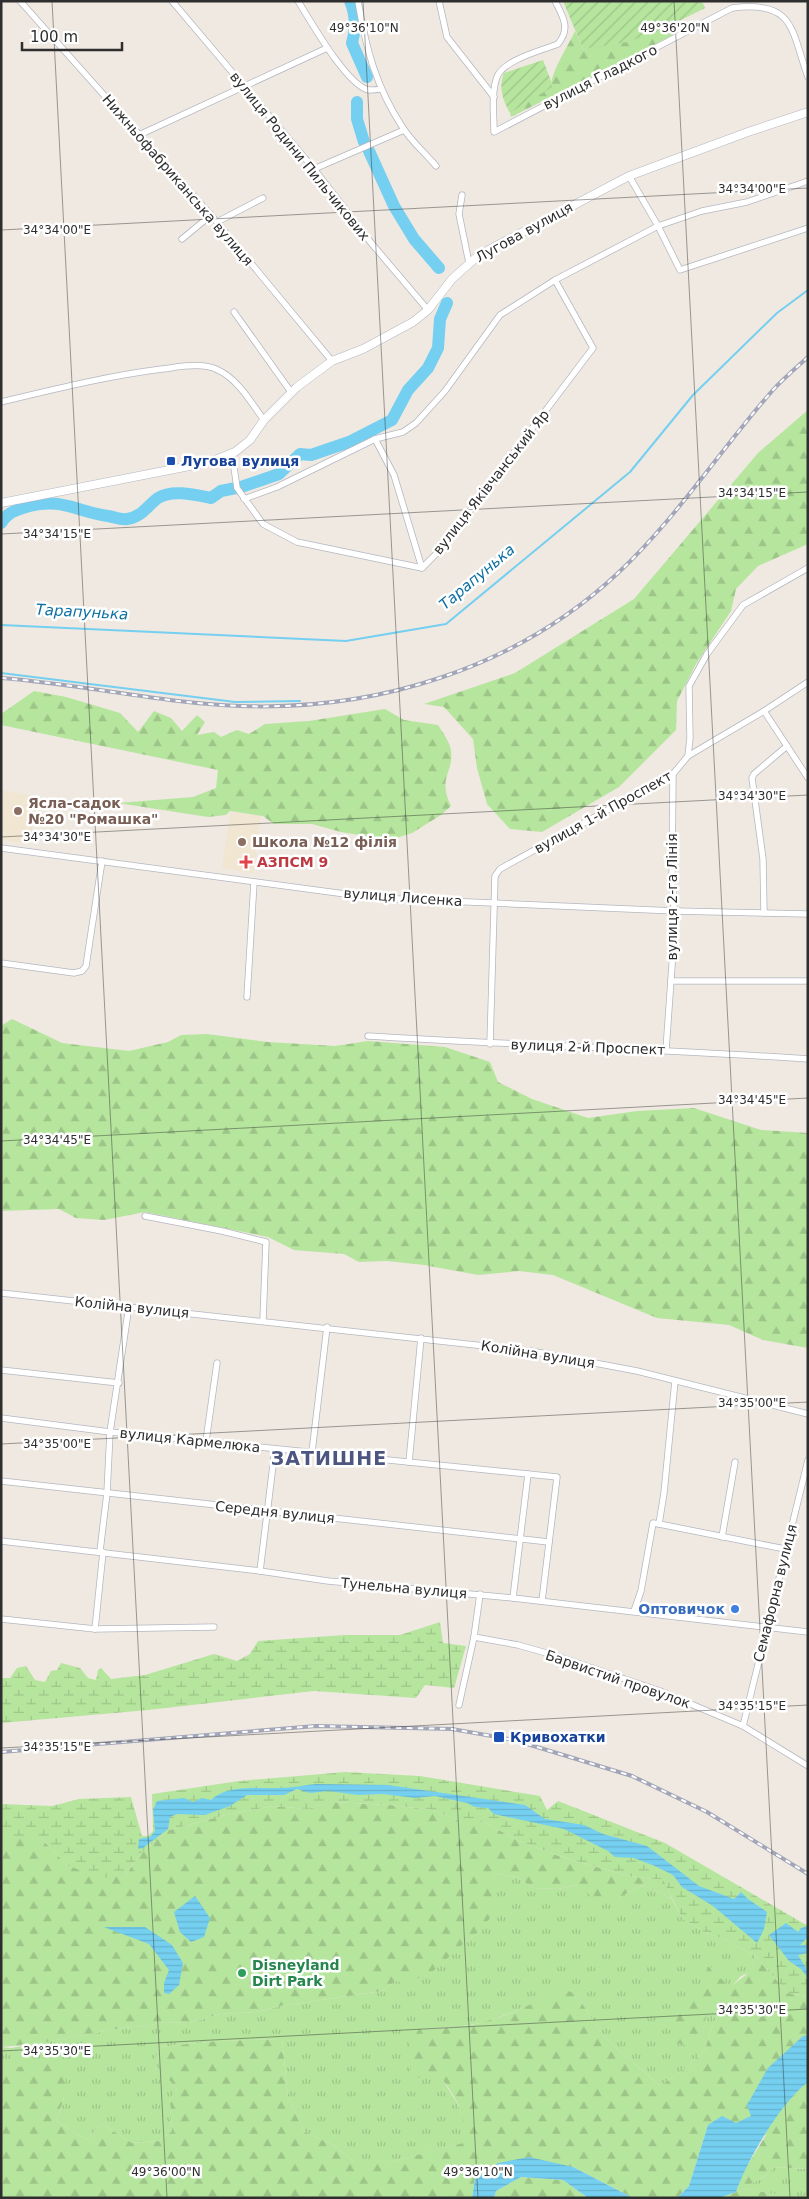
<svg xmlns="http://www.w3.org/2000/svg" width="809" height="2199" font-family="'DejaVu Sans',sans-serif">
<defs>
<pattern id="grass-tufts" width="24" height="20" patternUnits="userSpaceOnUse" patternTransform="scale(1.25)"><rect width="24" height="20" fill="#b6e59e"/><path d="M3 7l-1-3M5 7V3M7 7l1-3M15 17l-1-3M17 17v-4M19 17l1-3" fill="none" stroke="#9dc588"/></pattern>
<pattern id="forest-firs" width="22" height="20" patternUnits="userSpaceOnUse" patternTransform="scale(1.25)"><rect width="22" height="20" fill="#b6e59e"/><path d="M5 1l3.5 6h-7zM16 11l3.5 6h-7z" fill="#9dc588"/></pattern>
<pattern id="wetland-marsh" width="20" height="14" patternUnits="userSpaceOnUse" patternTransform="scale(1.25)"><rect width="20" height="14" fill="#b6e59e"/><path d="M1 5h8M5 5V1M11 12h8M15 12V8" fill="none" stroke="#9dc588"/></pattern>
<pattern id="garden-furrows" width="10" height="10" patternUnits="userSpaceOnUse" patternTransform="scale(1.25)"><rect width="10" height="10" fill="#b6e59e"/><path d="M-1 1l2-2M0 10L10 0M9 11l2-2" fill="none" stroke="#9dc588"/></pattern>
<pattern id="water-rules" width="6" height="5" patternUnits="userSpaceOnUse" patternTransform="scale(1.25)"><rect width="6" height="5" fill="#75cff0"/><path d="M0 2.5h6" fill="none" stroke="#66b2ce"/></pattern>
</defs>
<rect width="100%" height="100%" fill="#efe9e1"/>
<!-- education -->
<g fill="#f0e6d1">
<polygon points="1,790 37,797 30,844 1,840"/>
<polygon points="230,812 261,816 253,873 222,868"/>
</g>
<!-- grass -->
<g fill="url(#grass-tufts)">
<path d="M493 1873 516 1877 534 1888 558 1889 577 1885 618 1898 643 1885 672 1899 682 1918 704 1932 727 1940 755 1956 751 1972 741 1976 718 2002V2013L710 2032 705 2050 681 2072 660 2086 604 2037 576 1994 523 2008 486 2022 458 2027 419 2029C427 2045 434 2062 442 2078 454 2101 470 2114 464 2143L390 2162H354L335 2146 304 2131 288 2097 282 2039 217 2041 159 2047 155 2062 177 2089 170 2101 172 2131 159 2141 132 2143 102 2124 86 2140 56 2121 64 2098 30 2067H1V2047L11 2048 122 2028 145 2026 165 2022 189 2023 220 2014 258 2012 280 2006 382 1991 396 1981 462 1945 480 1931Z"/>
<polygon points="774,2167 808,2169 808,2198 797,2198 742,2188 764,2177"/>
</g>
<!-- forest -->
<g fill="url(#forest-firs)">
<path d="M672 25 677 30 675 34 511 117 510 113 551 87C551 71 568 47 575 31L583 49 659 31Z"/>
<polygon points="808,410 808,544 758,566 736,589 731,611 696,664 677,701 676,730 619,787 542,832 510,829 487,804 477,768 473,739 444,707 424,704 515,673 634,599 758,453"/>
<path d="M34 691 66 697 120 713 138 732 154 711 171 718 182 731 197 715 205 722 197 735 214 732 221 737 237 730 249 734 265 724 309 721 385 709 404 720 438 725C443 733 450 742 451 751 454 773 437 777 451 806L441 815 412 833 390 840 341 832 312 824H274L263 816 230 811 226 815 208 817 118 803 193 797 216 788 218 770 1 725V714Z"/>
<polygon points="12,1019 62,1043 129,1051 168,1042 181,1035 207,1034 268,1042 335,1046 368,1041 445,1047 490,1062 498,1082 532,1099 588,1118 637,1111 694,1108 761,1130 808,1133 808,1348 763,1340 729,1325 657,1318 553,1275 519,1271 478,1275 424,1265 387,1261 359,1262 344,1254 294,1250 268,1237 145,1212 104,1220 76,1218 59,1209 1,1211 1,1026"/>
<polygon points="332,1802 390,1805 433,1810 462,1822 484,1822 519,1841 556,1855 628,1876 664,1880 672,1899 643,1885 618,1898 596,1900 577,1885 558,1889 534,1888 516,1877 493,1873 498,1907 480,1931 462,1945 430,1974 404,1983 396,1981 382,1991 280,2006 258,2012 220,2014 189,2023 165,2022 145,2026 122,2028 34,2044 1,2047 1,1836 39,1836 67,1865 125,1876 141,1853 169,1830 222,1816 273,1806 307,1809"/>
<path d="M755 1956 788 1993 808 1996V2169L775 2167 764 2177 743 2188 797 2198H719L736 2192 742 2174 766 2135 736 2123 708 2125 689 2186 677 2198H633L573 2167 475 2179 472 2198H1V2067H30L51 2060 66 2074 64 2098 56 2121 86 2140 102 2124 132 2143 159 2141 172 2131 170 2101 177 2089 154 2062 159 2047 217 2041 282 2039 288 2097 304 2131 335 2146 354 2162H390L463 2143C469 2120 457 2099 443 2080L411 2077 410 2043 419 2029C432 2028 445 2029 458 2027 495 2023 530 2005 563 1989L576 1994 604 2037 660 2086 681 2072 705 2050 710 2032 718 2013V2002L709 2008 702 2030 690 2047 678 2043 674 2028 678 2013 702 1983 708 1967 721 1968 720 1978 730 1987 751 1971Z"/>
<polygon points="521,2177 563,2180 588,2198 494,2198 496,2191"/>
</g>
<!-- wetland -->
<g fill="url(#wetland-marsh)">
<polygon points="440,1622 443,1643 466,1646 454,1688 425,1685 416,1698 314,1691 148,1710 1,1723 1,1678 10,1678 17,1668 26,1666 35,1680 45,1682 51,1671 57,1670 61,1663 80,1668 88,1678 96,1680 98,1670 101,1668 111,1679 145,1675 214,1654 237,1661 250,1654 258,1641 345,1635 400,1635"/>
<polygon points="345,1772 420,1776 540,1796 547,1810 558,1801 665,1843 808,1926 808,1996 788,1993 755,1956 727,1940 704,1932 682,1918 663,1880 628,1876 556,1855 519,1841 484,1822 462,1822 433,1810 390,1805 333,1802 307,1809 273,1806 222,1816 169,1830 141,1853 125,1876 99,1878 67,1865 39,1836 1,1836 1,1804 52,1806 79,1799 131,1797 142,1836 148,1836 153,1831 152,1794 239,1781"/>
</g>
<!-- garden -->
<g fill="url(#garden-furrows)">
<polygon points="563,1 702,1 705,8 659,31 627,42 583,49"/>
<path d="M543 60 551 81 552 87 510 113C503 101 498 87 504 73Z"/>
</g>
<!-- water -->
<g fill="url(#water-rules)">
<path d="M316 1784 388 1785 525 1805 545 1819 584 1825 603 1834 647 1846 699 1886 734 1899 741 1892 748 1899 767 1912 764 1929 757 1943 713 1906 682 1887 673 1875 655 1866 634 1858 615 1857 608 1851 564 1829 494 1814 488 1808 475 1807 467 1803 435 1796 415 1798 383 1794 358 1795 328 1791 310 1793 297 1789 284 1795H247L230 1806 205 1815 177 1814 170 1817 168 1829 143 1848 138 1849 139 1839 150 1837 155 1831 153 1810 157 1801 184 1798 193 1802 202 1798 211 1800C227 1784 259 1789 280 1788 292 1788 304 1785 316 1784Z"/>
<polygon points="195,1896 210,1918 204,1937 191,1942 180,1932 174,1912"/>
<polygon points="786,1923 798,1932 801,1928 808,1926 808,1937 800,1945 808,1945 808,1953 798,1955 808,1971 808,1978 801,1969 789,1961 769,1935"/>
<polygon points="104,1927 145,1927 172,1945 183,1963 179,1985 169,1994 164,1993 164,1983 169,1970 149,1944"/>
<path d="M808 2035V2082C781 2102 747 2160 736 2192L719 2198H677L689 2186 708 2125 722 2116 736 2123 751 2116 747 2105 768 2068 803 2036Z"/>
<polygon points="529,2157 573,2167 633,2198 588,2198 563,2180 521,2177 496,2191 494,2198 472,2198 475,2179 498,2163"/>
</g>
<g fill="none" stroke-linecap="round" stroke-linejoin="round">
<!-- stream -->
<g stroke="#75cff0" stroke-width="2">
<polyline points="1,625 346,641 446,624 630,472 693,395 777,313 808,290"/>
<polyline points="1,673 235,702 300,701"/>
</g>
<!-- river -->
<g stroke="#75cff0" stroke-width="12">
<path d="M350 1C356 15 356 29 352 43L367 77"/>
<polyline points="357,102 357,119 364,142"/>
<polyline points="369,151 394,206 414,239 439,268"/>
<path d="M1 523C8 512 14 511 26 507 61 497 75 511 108 516 114 517 121 520 127 519 142 517 147 506 158 498 172 489 196 495 211 498L221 491 241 487 279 474 300 454 311 455 349 442 392 420 408 390 428 368 438 348 440 319 447 303"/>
</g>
<defs>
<g id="street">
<polyline points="20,1 211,215 332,361"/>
<polyline points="172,1 314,169 372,244 428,310"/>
<path d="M298 1C310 20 347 86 369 90 372 90 377 90 380 89"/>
<path d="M358 1C366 49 376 87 403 128 412 142 426 154 436 166"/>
<polyline points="439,1 447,37 494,97"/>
<path d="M555 1C563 17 571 28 558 44 543 50 503 60 497 77 491 93 494 115 494 132L732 8C795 0 791 30 808 77"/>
<polyline points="139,135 327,48"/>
<polyline points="314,169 404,130"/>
<polyline points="629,176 658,226 680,270 808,228"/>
<polyline points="462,195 459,214 469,263"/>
<polyline points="217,222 263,198"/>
<polyline points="182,239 211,215"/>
<polyline points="234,312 291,392"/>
<path d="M1 402C55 389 107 376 162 369 179 367 202 362 218 370 238 379 252 404 264 420"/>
<polyline points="375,439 394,475 422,568"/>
<polyline points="232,453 237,488 263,524 297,542 422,568 441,549 593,348 555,280"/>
<polyline points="244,499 277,487 375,439 403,432 416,423 445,391 500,315 555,280 658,226 702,211 747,202 808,181"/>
<polyline points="764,711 808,778"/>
<polyline points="688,756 690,738 689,686 707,654 743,605 808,568"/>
<polyline points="1,848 375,898 675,911 808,914"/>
<polyline points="764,913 763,859 752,778 754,774 787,746"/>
<polyline points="1,963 74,973 82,971 86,966 102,861"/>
<polyline points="671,981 808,981"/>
<polyline points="247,997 254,882"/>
<path d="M368 1036C514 1045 661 1049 808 1059"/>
<polyline points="490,1044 495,876 500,869 673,774 688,756 764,711 808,682"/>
<polyline points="666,1050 675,923 672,876 673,774"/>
<polyline points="145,1216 222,1231 266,1242 263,1320"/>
<polyline points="1,1293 531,1351 637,1371 808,1414"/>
<polyline points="1,1370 119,1383"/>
<polyline points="1,1418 110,1432 528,1474"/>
<polyline points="206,1441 217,1363"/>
<polyline points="312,1452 327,1327"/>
<polyline points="409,1462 421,1338"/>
<polyline points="1,1481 549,1542"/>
<polyline points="659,1524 785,1549"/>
<polyline points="722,1537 735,1462"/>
<polyline points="1,1541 260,1571 328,1581 513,1598 808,1632"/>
<polyline points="100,1551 107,1493 110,1432 129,1306"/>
<polyline points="260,1571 275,1449"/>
<polyline points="513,1598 528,1474 557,1477 542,1601"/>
<polyline points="634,1611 641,1591 653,1523 659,1524 664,1493 675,1381"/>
<polyline points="1,1619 95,1629 214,1627"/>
<polyline points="95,1629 103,1552"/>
<polyline points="474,1637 518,1645 557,1656 660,1691 743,1726 808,1766"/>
<polyline points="459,1705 474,1637 480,1594"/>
<polyline points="743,1726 808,1460"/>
</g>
<polyline id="secondary" points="1,503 210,462 235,452 250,440 264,420 297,387 332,361 363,349 413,322 428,310 452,279 479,255 629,176 748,132 808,112"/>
</defs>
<!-- street casing -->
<use href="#street" stroke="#b4b7c1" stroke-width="7"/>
<!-- secondary casing -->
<use href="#secondary" stroke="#b4b7c1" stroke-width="9"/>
<!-- street -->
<use href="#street" stroke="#fff" stroke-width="5.5"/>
<!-- secondary -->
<use href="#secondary" stroke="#fff" stroke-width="8"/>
<defs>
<g id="rail">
<path d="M1 678C81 684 160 703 240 706 377 711 517 668 618 573 677 518 720 450 773 390 784 378 796 368 808 357"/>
<polyline points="1,1752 316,1726 452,1729 514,1740 632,1776 707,1812 808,1874"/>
</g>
</defs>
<!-- rail casing -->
<use href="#rail" stroke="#a3a6b8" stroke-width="4"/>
<!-- rail -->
<use href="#rail" stroke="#fff" stroke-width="2" stroke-dasharray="5.5" stroke-linecap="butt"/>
</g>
<!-- ticks -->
<path fill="none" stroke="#2e2e2e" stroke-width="1" stroke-opacity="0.45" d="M52 1 167 2198M363 1 478 2198M674 1 790 2198M1 230 808 188M1 534 808 492M1 837 808 795M1 1141 808 1098M1 1444 808 1402M1 1748 808 1705M1 2051 808 2009"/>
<!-- markers -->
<g fill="#1a4fb4" stroke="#fff" stroke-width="2">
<rect x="166" y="456" width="10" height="10" rx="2.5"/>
<rect x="493" y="1731" width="12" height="12" rx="2.5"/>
</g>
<g fill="#8d6e63" stroke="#fff" stroke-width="2">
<circle cx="18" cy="811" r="5"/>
<circle cx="242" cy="842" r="5"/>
</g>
<path fill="#e0444e" stroke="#fff" stroke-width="2" d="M243.5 854.5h5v5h5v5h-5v5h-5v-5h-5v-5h5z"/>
<circle fill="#3f7fe0" stroke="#fff" stroke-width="2" cx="735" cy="1609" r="5"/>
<circle fill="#2e9e5b" stroke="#fff" stroke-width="2" cx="242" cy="1973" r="5"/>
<g text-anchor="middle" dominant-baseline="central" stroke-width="5" stroke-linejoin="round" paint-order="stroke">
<!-- street labels -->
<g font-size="14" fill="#2e2e2e" stroke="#fff">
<text transform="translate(600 77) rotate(-27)">вулиця Гладкого</text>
<text transform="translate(300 156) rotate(51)">вулиця Родини Пильчикових</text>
<text transform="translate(178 180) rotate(49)">Нижньофабриканська вулиця</text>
<text transform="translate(524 232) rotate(-29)">Лугова вулиця</text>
<text transform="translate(491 482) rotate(-52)">вулиця Яківчанський Яр</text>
<text transform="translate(603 812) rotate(-29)">вулиця 1-й Проспект</text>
<text transform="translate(403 897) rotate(4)">вулиця Лисенка</text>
<text transform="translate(672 897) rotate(-90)">вулиця 2-га Лінія</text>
<text transform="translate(588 1047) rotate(2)">вулиця 2-й Проспект</text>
<text transform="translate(132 1307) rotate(6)">Колійна вулиця</text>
<text transform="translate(538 1354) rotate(9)">Колійна вулиця</text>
<text transform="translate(190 1440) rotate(6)">вулиця Кармелюка</text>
<text transform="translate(275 1512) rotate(6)">Середня вулиця</text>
<text transform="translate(404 1588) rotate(5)">Тунельна вулиця</text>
<text transform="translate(775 1593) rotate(-76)">Семафорна вулиця</text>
<text transform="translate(618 1679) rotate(19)">Барвистий провулок</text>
</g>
<!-- transit labels -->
<g font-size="14" font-weight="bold" fill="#164399" stroke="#fff" text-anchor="start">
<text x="181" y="461">Лугова вулиця</text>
<text x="510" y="1737">Кривохатки</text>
</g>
<!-- education labels -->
<g font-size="14" font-weight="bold" fill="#785e54" stroke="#fff" text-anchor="start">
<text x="28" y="803">Ясла-садок<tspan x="28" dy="16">№20 "Ромашка"</tspan></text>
<text x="252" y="842">Школа №12 філія</text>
</g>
<!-- health labels -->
<g font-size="14" font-weight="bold" fill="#be3a42" stroke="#fff" text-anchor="start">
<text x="257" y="862">АЗПСМ 9</text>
</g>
<!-- shop labels -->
<g font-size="14" font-weight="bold" fill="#366cbe" stroke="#fff" text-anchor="end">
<text x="725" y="1609">Оптовичок</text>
</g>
<!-- leisure labels -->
<g font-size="14" font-weight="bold" fill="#27864d" stroke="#fff" text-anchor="start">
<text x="252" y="1965">Disneyland<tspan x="252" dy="16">Dirt Park</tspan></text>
</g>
<!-- water labels -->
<g font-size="15" font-style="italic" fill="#0d6fa3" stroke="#fff">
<text transform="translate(477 577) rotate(-40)">Тарапунька</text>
<text transform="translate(82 612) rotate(3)">Тарапунька</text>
</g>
<!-- district labels -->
<g font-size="19" font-weight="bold" letter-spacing="1" fill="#4d5680" stroke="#fff">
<text x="329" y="1458">ЗАТИШНЕ</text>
</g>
</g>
<g font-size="12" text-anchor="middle" fill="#2e2e2e" stroke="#fff" stroke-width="5" stroke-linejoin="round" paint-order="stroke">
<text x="364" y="32">49°36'10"N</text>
<text x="675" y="32">49°36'20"N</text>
<text x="752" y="193">34°34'00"E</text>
<text x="57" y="234">34°34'00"E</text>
<text x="752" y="497">34°34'15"E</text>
<text x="57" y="538">34°34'15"E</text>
<text x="752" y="800">34°34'30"E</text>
<text x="57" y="841">34°34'30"E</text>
<text x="752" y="1104">34°34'45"E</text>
<text x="57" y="1144">34°34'45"E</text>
<text x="752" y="1407">34°35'00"E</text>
<text x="57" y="1448">34°35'00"E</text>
<text x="752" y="1710">34°35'15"E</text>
<text x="57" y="1751">34°35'15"E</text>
<text x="752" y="2014">34°35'30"E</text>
<text x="57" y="2055">34°35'30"E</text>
<text x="166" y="2176">49°36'00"N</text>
<text x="478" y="2176">49°36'10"N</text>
</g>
<!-- border -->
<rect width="809" height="2199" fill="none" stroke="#2e2e2e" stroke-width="5"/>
<!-- scale -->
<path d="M22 42v8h100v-8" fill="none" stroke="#2e2e2e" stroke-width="2.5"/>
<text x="30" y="42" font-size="15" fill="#2e2e2e" stroke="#ffffff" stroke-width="4" paint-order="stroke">100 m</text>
</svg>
